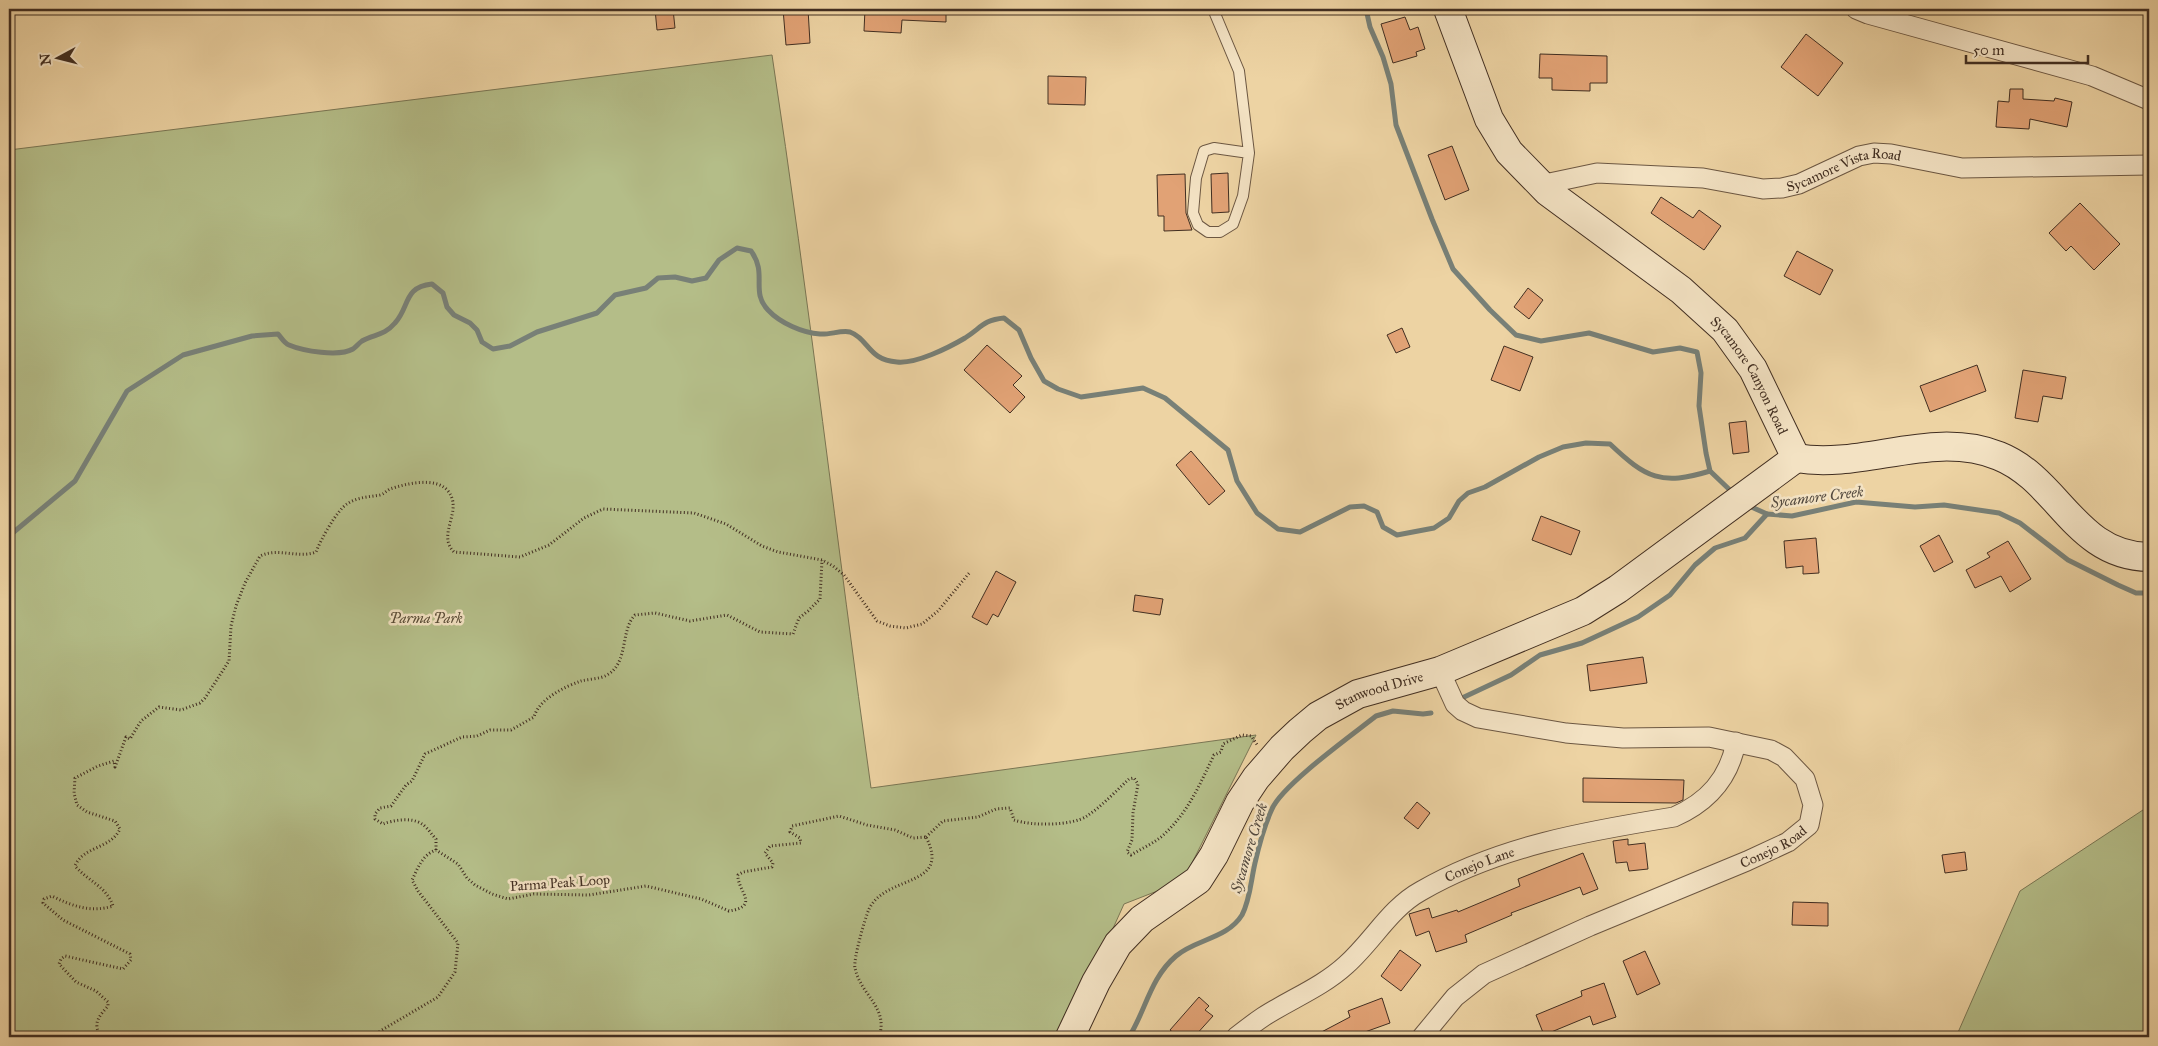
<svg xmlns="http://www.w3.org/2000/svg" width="2158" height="1046" font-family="'IM FELL Great Primer',serif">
<rect width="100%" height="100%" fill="#edd3a3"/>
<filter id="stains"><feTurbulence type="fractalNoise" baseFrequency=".004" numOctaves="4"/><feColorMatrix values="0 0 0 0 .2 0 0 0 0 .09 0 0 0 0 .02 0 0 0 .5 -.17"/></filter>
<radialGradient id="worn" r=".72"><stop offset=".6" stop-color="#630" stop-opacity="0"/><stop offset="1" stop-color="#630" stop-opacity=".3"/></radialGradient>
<!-- green -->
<g fill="#b4bd88" stroke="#7a7654">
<path d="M772 55C809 299 837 544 871 788L1256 735 1183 881 1124 904 1064 1037H9V150Z"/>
<polygon points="2149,806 2149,1037 1956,1037 2020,891"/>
</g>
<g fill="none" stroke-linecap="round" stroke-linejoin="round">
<!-- stream -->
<g stroke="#788077" stroke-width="5">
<polyline points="1366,9 1370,27 1383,57 1391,84 1396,125 1432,219 1453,269 1490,310 1516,335 1541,341 1589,333 1653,352 1680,348 1697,352 1701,373 1699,406 1706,453 1710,471 1733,493"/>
<polyline points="1747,505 1767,514"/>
<path d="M9 536 75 481 127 391 183 355 252 336 278 334C281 337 284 343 289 345 303 351 339 357 353 349 356 347 359 343 362 341 374 334 384 336 395 323 410 307 403 287 432 284L443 293 447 307 454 315 470 323 477 330 482 342 493 349 510 346 537 332 597 313 615 295 646 288 658 278 675 277 692 281 706 278 719 260 737 248 751 251C768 274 750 291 768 310 780 323 803 333 820 334 829 335 841 330 850 332 869 339 868 360 897 362 916 364 948 348 965 338 981 328 983 320 1004 318L1019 330 1031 358 1044 381 1058 389 1081 397 1143 388 1165 398 1228 450 1237 481 1257 513 1278 529 1300 532 1350 507 1364 506 1377 512 1383 527 1397 535 1434 528 1449 518 1459 501 1468 493 1485 487 1539 457 1563 447 1586 443 1610 444C1646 478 1661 486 1710 471"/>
<polyline points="1462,698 1511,675 1540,655 1582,643 1638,617 1670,595 1695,565 1715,548 1745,538 1767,514 1792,516 1856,502 1915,507 1944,505 1999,513 2020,523 2068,560 2118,585 2136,593 2149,593"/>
<path d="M1129 1037C1146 1010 1150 978 1176 956 1196 939 1227 939 1242 915 1250 900 1251 880 1255 863 1259 845 1264 826 1272 809 1282 785 1352 735 1376 716L1393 711 1423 714 1431 713"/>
</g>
</g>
<!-- building -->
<g fill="#e1a275" stroke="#412e21">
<polygon points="655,9 673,9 675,28 657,30"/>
<polygon points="783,9 808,9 810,43 786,45"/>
<polygon points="865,9 946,9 946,22 902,20 901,33 864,31"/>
<polygon points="1405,17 1410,30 1418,27 1425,49 1416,52 1417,56 1393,63 1381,24"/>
<polygon points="1806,34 1843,63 1818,96 1781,67"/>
<polygon points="1540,54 1607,56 1607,83 1590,83 1590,91 1552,90 1552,78 1539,78"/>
<polygon points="1048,76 1086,77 1085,105 1048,104"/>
<polygon points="2010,89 2023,89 2023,99 2054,101 2055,98 2072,102 2067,127 2030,119 2029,129 1996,127 1998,101 2009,102"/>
<polygon points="1452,146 1469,190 1445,200 1428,155"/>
<polygon points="1228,173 1229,212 1212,213 1211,174"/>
<polygon points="1185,174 1186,213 1192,230 1164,231 1164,216 1158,216 1157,175"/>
<polygon points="1661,197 1693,218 1699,210 1721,226 1704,250 1651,213"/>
<polygon points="2080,203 2120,244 2094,270 2071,246 2066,251 2049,233"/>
<polygon points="1797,251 1833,270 1820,295 1784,276"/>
<polygon points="1528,288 1543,300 1529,319 1514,307"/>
<polygon points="1402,328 1410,347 1396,353 1387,335"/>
<polygon points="987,345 1022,376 1013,385 1025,397 1010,413 964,370"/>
<polygon points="1504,346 1533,357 1520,391 1491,380"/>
<polygon points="1977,365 1986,391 1930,412 1920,386"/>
<polygon points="2023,370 2066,377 2062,399 2043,396 2038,422 2015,418"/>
<polygon points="1746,421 1749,452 1733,454 1729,423"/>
<polygon points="1191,451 1225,491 1209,505 1176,465"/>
<polygon points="1541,516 1580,531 1571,555 1532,540"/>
<polygon points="1939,535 1953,562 1934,572 1920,546"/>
<polygon points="1816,538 1819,573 1803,574 1803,566 1786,568 1784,541"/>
<polygon points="2008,541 2031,579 2010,592 2001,576 1975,588 1966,570 1990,557 1987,553"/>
<polygon points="996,571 1016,582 998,617 993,614 987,625 972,617"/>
<polygon points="1135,595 1163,599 1160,615 1133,611"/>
<polygon points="1643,657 1647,683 1590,691 1587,665"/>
<polygon points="1583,778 1684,780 1683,800 1676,803 1583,802"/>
<polygon points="1417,802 1430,813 1418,829 1404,818"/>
<polygon points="1628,839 1628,845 1645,843 1648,869 1629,871 1627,862 1616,863 1613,841"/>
<polygon points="1965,852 1967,870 1945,873 1942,855"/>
<polygon points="1583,853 1598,889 1583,895 1580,887 1511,913 1512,915 1465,935 1467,942 1436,952 1429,931 1416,936 1409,914 1429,908 1432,918 1457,910 1458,912 1520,886 1518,879"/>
<polygon points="1793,902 1828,903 1828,926 1792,925"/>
<polygon points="1400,950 1421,965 1401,991 1381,976"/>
<polygon points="1645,951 1660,984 1637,995 1623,961"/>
<polygon points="1604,983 1616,1017 1593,1025 1590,1016 1544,1035 1536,1015 1582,996 1581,991"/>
<polygon points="1199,997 1209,1006 1205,1010 1213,1016 1194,1037 1179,1037 1170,1030"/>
<polygon points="1382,998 1390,1023 1351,1037 1312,1037 1350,1017 1348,1011"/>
</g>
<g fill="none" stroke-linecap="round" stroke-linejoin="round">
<defs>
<polyline id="service" points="1213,9 1239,71 1249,153 1243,196 1233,224 1220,232 1208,232 1198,225 1193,213 1196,178 1204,151 1214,148 1249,153"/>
<g id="minor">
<polyline points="1856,9 1868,14 2092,76 2149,100"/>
<path id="s1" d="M1540 185 1597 173 1703 178 1763 189 1782 188 1799 184 1859 156 1874 153 1891 154 1962 168 2149 165"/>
<path id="s2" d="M1236 1037C1245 1030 1254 1023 1263 1017 1291 999 1322 987 1346 965 1373 941 1390 908 1421 891 1499 846 1587 831 1674 817 1708 802 1729 779 1736 742"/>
<path id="s3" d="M1422 1037 1455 997 1484 974 1590 926 1747 861 1788 842 1809 825 1813 805 1805 779 1784 757 1771 750 1709 737 1623 738 1566 733 1478 718 1463 711 1455 704 1440 671"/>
</g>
<g id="secondary">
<path id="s4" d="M1448 9 1489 119 1509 152 1548 192 1681 290 1725 330 1753 369 1796 458"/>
<path d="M1796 458C1863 470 1932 429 1999 456 2059 480 2075 556 2149 557"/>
<path id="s5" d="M1070 1037 1096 982 1118 944 1142 919 1198 880 1214 855 1240 802 1256 778 1282 748 1300 731 1318 716 1358 694 1440 671 1583 611 1618 589 1796 458"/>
</g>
</defs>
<!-- service casing -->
<use href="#service" stroke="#6c5742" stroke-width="12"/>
<!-- minor casing -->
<use href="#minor" stroke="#6c5742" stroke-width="21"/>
<!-- secondary casing -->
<use href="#secondary" stroke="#412e21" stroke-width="30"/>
<!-- path -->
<g stroke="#412e21" stroke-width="3" stroke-dasharray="1 2.5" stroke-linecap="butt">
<path d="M926 837 943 821 978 817 996 809 1010 808 1014 820C1031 826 1072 826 1087 816 1102 806 1116 791 1129 779L1134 778 1138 784 1133 813 1132 840 1127 852 1131 855C1141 849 1152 844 1161 837 1187 815 1200 784 1214 755L1221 752 1223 744 1242 735 1251 736 1258 746"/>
<path d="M436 850V839C432 835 427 827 422 824 412 817 393 820 383 824L375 819V814L380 808 391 806 406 785 412 781 425 754 462 737 477 736 490 730H511L534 717C539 699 564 687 581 681 589 679 600 679 607 675 629 663 620 630 635 615L655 613 690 621 727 615 760 632 793 634 799 618 808 611 820 599 822 560"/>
<path d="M116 1037 99 1033C93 1022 101 1014 108 1006V1002L96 991 76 982 59 964 61 959 65 956 123 969 131 960 130 954 63 920 43 903 44 899 52 896C72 906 91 913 113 906 107 887 88 881 75 866 83 846 111 849 120 829L115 821 87 812 77 805 74 793 75 778 98 766 114 761 115 767 126 737 130 739 141 721 159 707 181 710 200 703 205 698 229 661 231 626 236 606 245 583 260 556C279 547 298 559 316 552 320 541 337 510 347 504 357 497 369 497 380 495 384 494 386 491 390 489 405 484 436 476 448 491 464 511 436 534 454 552L520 557 549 545 584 518 603 509 694 513 726 524 762 546 778 552 822 560 833 566 844 575 877 621 890 626 906 628 922 624 938 611 970 572"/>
<path d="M370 1037 438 997 455 972 458 943 418 891 412 880C418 868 422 855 436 850L458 864 467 878 475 885 492 894 508 899 534 894 589 895 646 886 701 899 729 911C761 906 737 891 738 875L743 872 772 867 773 863 765 853 770 846 801 843 800 838 790 832 792 826 839 816 867 825 895 830 913 838 926 837"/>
<path d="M879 1037C889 1007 861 996 855 968 853 960 865 918 869 909 886 874 952 888 926 837"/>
</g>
<!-- service -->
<use href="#service" stroke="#f3e2c3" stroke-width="10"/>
<!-- minor -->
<use href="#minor" stroke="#f3e2c3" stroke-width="19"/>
<!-- secondary -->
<use href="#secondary" stroke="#f3e2c3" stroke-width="28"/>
</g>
<g text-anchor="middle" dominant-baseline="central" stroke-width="5" stroke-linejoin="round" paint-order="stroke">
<!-- street labels -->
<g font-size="14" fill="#412e21" stroke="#f3e2c3">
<text stroke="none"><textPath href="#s1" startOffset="310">Sycamore Vista Road</textPath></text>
<text stroke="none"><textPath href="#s4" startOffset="488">Sycamore Canyon Road</textPath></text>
<text stroke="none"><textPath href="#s5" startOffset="480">Stanwood Drive</textPath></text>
<text stroke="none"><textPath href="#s3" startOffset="405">Conejo Road</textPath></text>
<text stroke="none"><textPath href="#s2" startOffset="302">Conejo Lane</textPath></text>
<text transform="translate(560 883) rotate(-4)">Parma Peak Loop</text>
</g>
<!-- park labels -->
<g font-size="14" font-style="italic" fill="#584b36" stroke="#f3e2c3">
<text x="426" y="618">Parma Park</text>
</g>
<!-- water labels -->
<g font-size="15" font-style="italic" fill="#53493e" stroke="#f3e2c3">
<text transform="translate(1817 497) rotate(-7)">Sycamore Creek</text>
<text transform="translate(1249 848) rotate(-73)">Sycamore Creek</text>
</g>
</g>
<!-- margin -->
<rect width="2158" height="1046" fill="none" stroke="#edd3a3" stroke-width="30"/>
<rect x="10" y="10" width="2138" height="1026" fill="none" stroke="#412e21" stroke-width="2.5"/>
<rect x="15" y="15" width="2128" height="1016" fill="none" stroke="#412e21"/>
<!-- north arrow -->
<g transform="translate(58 58) rotate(263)" stroke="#f3e2c3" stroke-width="4" paint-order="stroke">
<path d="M0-4L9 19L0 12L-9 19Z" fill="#412e21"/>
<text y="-8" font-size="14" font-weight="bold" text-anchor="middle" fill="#412e21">N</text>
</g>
<!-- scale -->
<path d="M1966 55v8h122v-8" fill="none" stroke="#412e21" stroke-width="2.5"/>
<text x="1973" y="55" font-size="15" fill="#412e21" stroke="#f3e2c3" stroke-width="4" paint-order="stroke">50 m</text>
<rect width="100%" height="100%" filter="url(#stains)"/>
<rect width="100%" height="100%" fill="url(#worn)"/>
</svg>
